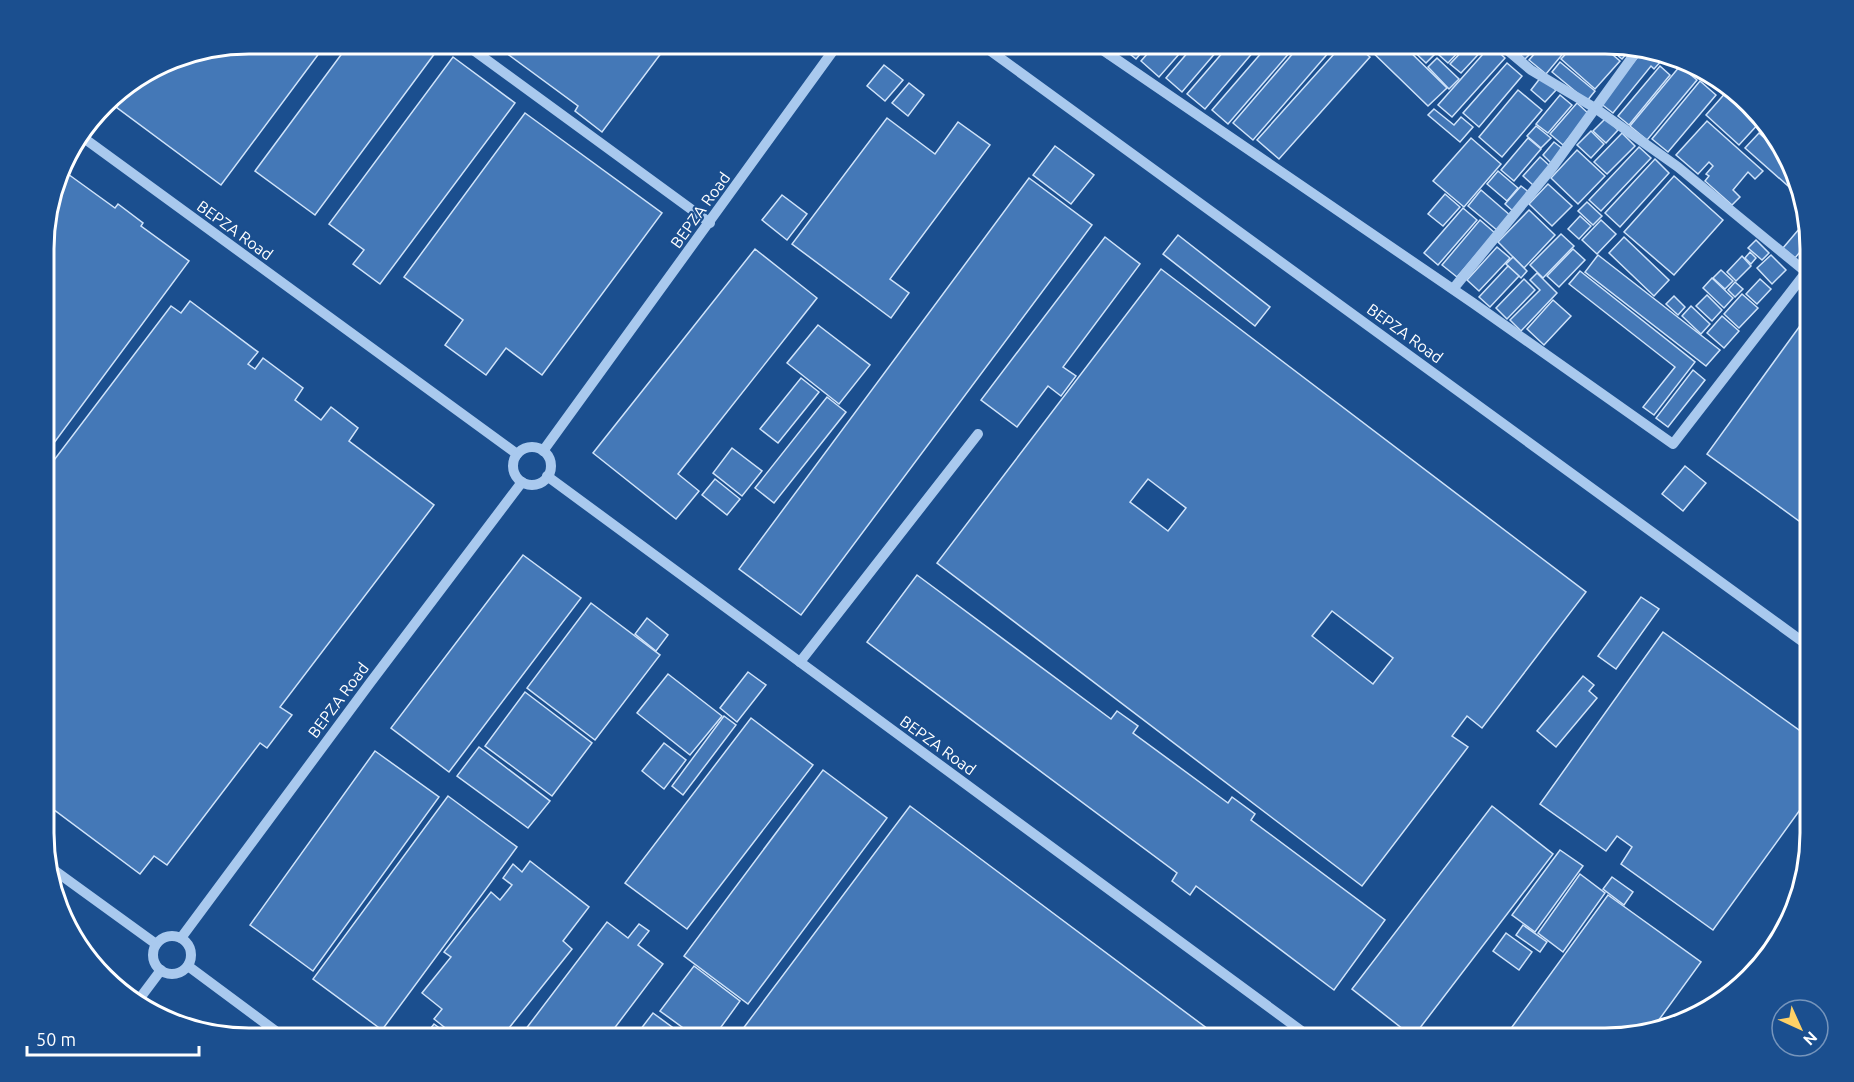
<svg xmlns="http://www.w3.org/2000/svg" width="1854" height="1082" font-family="Ubuntu,sans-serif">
<rect width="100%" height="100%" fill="#1b4f8f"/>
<!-- building -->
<g fill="#4478b7" stroke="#cfe3fa" stroke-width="1.5" fill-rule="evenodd">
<polygon points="249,44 326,44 221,185 108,101 113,95 171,59"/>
<polygon points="349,44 439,44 441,45 315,215 255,171"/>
<polygon points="494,44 668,44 602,132 575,111 578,106"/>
<polygon points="1122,44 1149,44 1136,59 1120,46"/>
<polygon points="1156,44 1188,44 1159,77 1141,61"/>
<polygon points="1195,44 1223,44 1182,92 1166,78"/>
<polygon points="1230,44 1260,44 1205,109 1187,94"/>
<polygon points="1269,44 1297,44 1228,124 1212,110"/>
<polygon points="1301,44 1336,44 1253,140 1233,123"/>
<polygon points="1343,44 1354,44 1370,57 1279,159 1257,140"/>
<polygon points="1364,44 1402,44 1447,88 1428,106"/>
<polygon points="1406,44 1436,44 1441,48 1426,63"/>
<polygon points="1450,44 1466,44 1448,63 1439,55"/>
<polygon points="1469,44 1488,44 1461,73 1450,64"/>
<polygon points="1519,44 1540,44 1525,59 1514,49"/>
<polygon points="1543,44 1571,44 1546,74 1529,60"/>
<polygon points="1575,44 1600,44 1620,61 1595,89 1561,59"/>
<polygon points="1604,44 1606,44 1630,50 1622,59"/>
<polygon points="1491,45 1505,58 1452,117 1438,105"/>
<polygon points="1641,53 1663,59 1654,69 1651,66 1613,113 1600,103"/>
<polygon points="453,57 515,103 380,284 353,264 364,250 329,224"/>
<polygon points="1437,58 1459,79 1449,89 1428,67"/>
<polygon points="1560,62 1595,91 1587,101 1552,72"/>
<polygon points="1507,63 1522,76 1479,127 1463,113"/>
<polygon points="884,65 903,80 885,101 867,86"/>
<polygon points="1660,66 1670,75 1629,125 1618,116"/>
<polygon points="1680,66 1697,80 1647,140 1630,126"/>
<polygon points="1541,77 1556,90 1545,102 1531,90"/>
<polygon points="1700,81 1716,95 1668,152 1652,139"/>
<polygon points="909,83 924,95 908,116 892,103"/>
<polygon points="1518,90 1542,110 1502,157 1479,137"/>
<polygon points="1728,90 1761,121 1739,145 1706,115"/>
<polygon points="1560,95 1572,105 1548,133 1536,124"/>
<polygon points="1577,103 1589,114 1563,145 1550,134"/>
<polygon points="1434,109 1454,125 1461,117 1473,127 1460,142 1428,115"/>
<polygon points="525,113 662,213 542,375 506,348 486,375 445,345 463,320 404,277"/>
<polygon points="887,118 935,154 958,122 990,145 890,279 909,293 891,318 792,244"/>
<polygon points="1606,118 1618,130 1606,143 1593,131"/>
<polygon points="1707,121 1763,171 1755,179 1748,172 1733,190 1740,197 1732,205 1705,181 1709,176 1706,174 1713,166 1709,162 1698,174 1676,155"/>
<polygon points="1764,123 1776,135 1780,148 1759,128"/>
<polygon points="1536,126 1551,138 1541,148 1527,136"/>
<polygon points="1591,131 1604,144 1591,158 1577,145"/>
<polygon points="1622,133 1635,146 1607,174 1594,162"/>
<polygon points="1759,133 1783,155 1796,193 1745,148"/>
<polygon points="1471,138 1501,164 1464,207 1433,181"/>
<polygon points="1528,138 1541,149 1514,181 1501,170"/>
<polygon points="1554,142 1563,149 1551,163 1543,155"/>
<polygon points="1055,146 1094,175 1071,204 1033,175"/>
<polygon points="1639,147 1651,158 1601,211 1589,200"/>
<polygon points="1577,150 1605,176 1578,204 1551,178"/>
<polygon points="1540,157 1550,166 1533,185 1523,176"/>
<polygon points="1655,159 1669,173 1620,227 1605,213"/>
<polygon points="61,169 115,208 118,204 143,223 141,226 189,261 45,455 45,222"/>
<polygon points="1498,171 1518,188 1507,201 1487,184"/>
<polygon points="1674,176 1723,220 1674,275 1624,232"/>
<polygon points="1029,178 1092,225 801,615 739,569"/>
<polygon points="1548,184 1572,206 1552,226 1529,204"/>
<polygon points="1521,186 1530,193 1514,212 1505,204"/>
<polygon points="1481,190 1511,216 1498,231 1468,206"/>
<polygon points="1445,194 1460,207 1443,226 1428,214"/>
<polygon points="782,195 807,214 787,240 762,220"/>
<polygon points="1587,202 1602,216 1593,225 1578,211"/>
<polygon points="1463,208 1477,220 1438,265 1424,253"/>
<polygon points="1529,210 1555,235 1524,268 1498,242"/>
<polygon points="1580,216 1591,226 1579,239 1568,229"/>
<polygon points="1480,220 1495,233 1457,277 1442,265"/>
<polygon points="1601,220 1616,234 1597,254 1582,240"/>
<polygon points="1805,222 1810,240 1795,258 1783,248"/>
<polygon points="1561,234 1574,246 1543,278 1530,265"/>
<polygon points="1178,235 1270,307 1255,326 1163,254"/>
<polygon points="1105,237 1140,264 1063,367 1076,376 1061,396 1048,386 1017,427 981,400"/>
<polygon points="1624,237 1669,280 1654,296 1609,253"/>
<polygon points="1756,240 1769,253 1762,260 1748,248"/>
<polygon points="1497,247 1510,258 1479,291 1467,280"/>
<polygon points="755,249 817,298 678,474 699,491 676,519 593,453"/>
<polygon points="1573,249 1585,260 1559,287 1547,276"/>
<polygon points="1750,252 1756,258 1751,264 1745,258"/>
<polygon points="1598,255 1720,350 1706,366 1585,272"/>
<polygon points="1771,255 1786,270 1772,284 1757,268"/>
<polygon points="1742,256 1751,266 1736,281 1727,272"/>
<polygon points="1513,257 1527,271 1521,278 1506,264"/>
<polygon points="1508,266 1519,276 1490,307 1479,297"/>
<path d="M1161 269 1586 592 1482 728 1467 716 1452 736 1468 747 1362 886 937 563ZM1148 479 1186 508 1168 531 1130 502ZM1332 611 1393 658 1373 684 1312 636Z"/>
<polygon points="1721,270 1733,281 1725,289 1713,278"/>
<polygon points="1580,271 1695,362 1654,415 1643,407 1675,367 1569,284"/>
<polygon points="1537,273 1557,293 1521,331 1510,320 1540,290 1530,280"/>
<polygon points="1712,278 1733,298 1724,308 1703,288"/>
<polygon points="1524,279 1535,290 1507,319 1496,308"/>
<polygon points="1760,279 1771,289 1757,304 1746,294"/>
<polygon points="1735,282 1743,289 1735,297 1728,290"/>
<polygon points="1742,294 1758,308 1739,328 1724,314"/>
<polygon points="1707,295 1722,310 1712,321 1696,306"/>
<polygon points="1674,296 1685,307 1678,315 1666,304"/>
<polygon points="1553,300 1571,316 1544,345 1527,329"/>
<polygon points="190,301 258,352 248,364 255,369 263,358 303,388 295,400 321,420 331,407 358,428 349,441 434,505 280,707 292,715 267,748 260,743 167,865 154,856 140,874 45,803 45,472 171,306 181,313"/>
<polygon points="1691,306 1710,324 1701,334 1682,316"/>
<polygon points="1810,312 1810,529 1707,454"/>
<polygon points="1722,316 1739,331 1724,348 1707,333"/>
<polygon points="818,325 870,365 839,404 787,363"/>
<polygon points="1693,370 1705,380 1668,427 1656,418"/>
<polygon points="801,378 819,392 778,443 760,429"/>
<polygon points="827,397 846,412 774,503 755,488"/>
<polygon points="732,448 762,471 742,496 713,473"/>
<polygon points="1685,466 1706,483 1683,511 1662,494"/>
<polygon points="715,479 740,499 727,515 702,495"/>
<polygon points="523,555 581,598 449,772 391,728"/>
<polygon points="917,575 1111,719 1117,711 1138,726 1133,733 1228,803 1232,797 1255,814 1251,820 1385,920 1334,990 1196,886 1190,895 1172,881 1177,873 867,642"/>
<polygon points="1641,597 1659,609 1616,669 1598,656"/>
<polygon points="591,603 660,655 595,740 527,688"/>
<polygon points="647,618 668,635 656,651 635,634"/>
<polygon points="1663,632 1810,738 1810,796 1713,930 1621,864 1632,847 1617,836 1606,851 1540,804"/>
<polygon points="748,672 766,685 737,722 720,708"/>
<polygon points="668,674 722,716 690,755 637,713"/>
<polygon points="1583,676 1594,685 1589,691 1597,698 1556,747 1537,731"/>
<polygon points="525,692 592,743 552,796 485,746"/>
<polygon points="724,716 736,725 683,795 672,786"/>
<polygon points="751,718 813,765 687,929 625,883"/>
<polygon points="664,743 686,760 664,789 642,771"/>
<polygon points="479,747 550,801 528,828 457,776"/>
<polygon points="375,751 439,797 313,971 250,925"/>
<polygon points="823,770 887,818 748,1004 684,956"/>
<polygon points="448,796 517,847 382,1030 313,979"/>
<polygon points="910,806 1220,1038 736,1038"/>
<polygon points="1492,806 1553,854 1413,1037 1352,989"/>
<polygon points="1560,850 1583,866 1535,932 1512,915"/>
<polygon points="530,861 589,907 563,941 572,949 501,1038 458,1038 434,1019 442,1009 422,993 451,957 444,952 491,892 500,900 512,885 503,878 513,864 522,872"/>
<polygon points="1580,874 1605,893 1563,952 1538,933"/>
<polygon points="1612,877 1633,892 1624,905 1603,889"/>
<polygon points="1608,895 1701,962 1653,1028 1618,1038 1504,1038"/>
<polygon points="607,922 628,938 639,924 649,931 638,945 663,964 607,1038 519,1038"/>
<polygon points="1523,925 1547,942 1540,952 1516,935"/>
<polygon points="1506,933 1532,952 1519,970 1493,951"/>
<polygon points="694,966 740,1001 713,1038 697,1038 660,1011"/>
<polygon points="653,1013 687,1038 634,1038"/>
<polygon points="434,1024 453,1038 423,1038"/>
</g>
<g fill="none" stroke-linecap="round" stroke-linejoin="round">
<!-- minor -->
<g stroke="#a9c9ee" stroke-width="10">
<polyline points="465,44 710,223"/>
<polyline points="981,44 1810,647"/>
<polyline points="1094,44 1473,303 1673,444 1810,267"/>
<polyline points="1500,44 1531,70 1595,108 1678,167 1806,272"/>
<polyline points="1109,54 1118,44"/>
<polyline points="81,136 517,454"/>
<polyline points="1453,289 1552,168 1636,52"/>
<circle cx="532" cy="466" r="19"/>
<polyline points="543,451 838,44"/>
<polyline points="547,476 1311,1038"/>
<polyline points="800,662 978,434"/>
<polyline points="47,865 156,944"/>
<circle cx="172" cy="955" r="19"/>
<polyline points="181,938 370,683 522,482"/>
<polyline points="1779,940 1783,934"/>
<polyline points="188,966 285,1038"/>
<polyline points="137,1002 161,970"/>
</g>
</g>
<g text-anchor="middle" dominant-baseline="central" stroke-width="4.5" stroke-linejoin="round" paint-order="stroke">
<!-- street labels -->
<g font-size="16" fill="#fff" stroke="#1b4f8f">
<text transform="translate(700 210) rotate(-54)">BEPZA Road</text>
<text transform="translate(235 230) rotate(36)">BEPZA Road</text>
<text transform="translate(1405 333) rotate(36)">BEPZA Road</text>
<text transform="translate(338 700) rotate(-53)">BEPZA Road</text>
<text transform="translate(938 745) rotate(36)">BEPZA Road</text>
</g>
</g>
<!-- crop -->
<path d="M0 0H1854V1082H0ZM249 54H1605A195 195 0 0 1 1800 249V833A195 195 0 0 1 1605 1028H249A195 195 0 0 1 54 833V249A195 195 0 0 1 249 54Z" fill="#1b4f8f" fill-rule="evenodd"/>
<path fill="none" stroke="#fff" stroke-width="3" d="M249 54H1605A195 195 0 0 1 1800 249V833A195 195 0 0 1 1605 1028H249A195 195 0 0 1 54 833V249A195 195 0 0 1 249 54Z"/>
<!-- north arrow -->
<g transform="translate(1800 1028) rotate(135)"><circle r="28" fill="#1b4f8f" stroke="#7695bc" stroke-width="1.5"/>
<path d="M0-4.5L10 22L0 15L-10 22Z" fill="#ffd166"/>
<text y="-9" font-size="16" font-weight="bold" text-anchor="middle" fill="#ffffff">N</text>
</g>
<!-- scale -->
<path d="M27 1046v9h172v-9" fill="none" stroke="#ffffff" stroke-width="3"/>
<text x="36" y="1046" font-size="18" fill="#ffffff" stroke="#1b4f8f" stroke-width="4.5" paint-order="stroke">50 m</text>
</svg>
